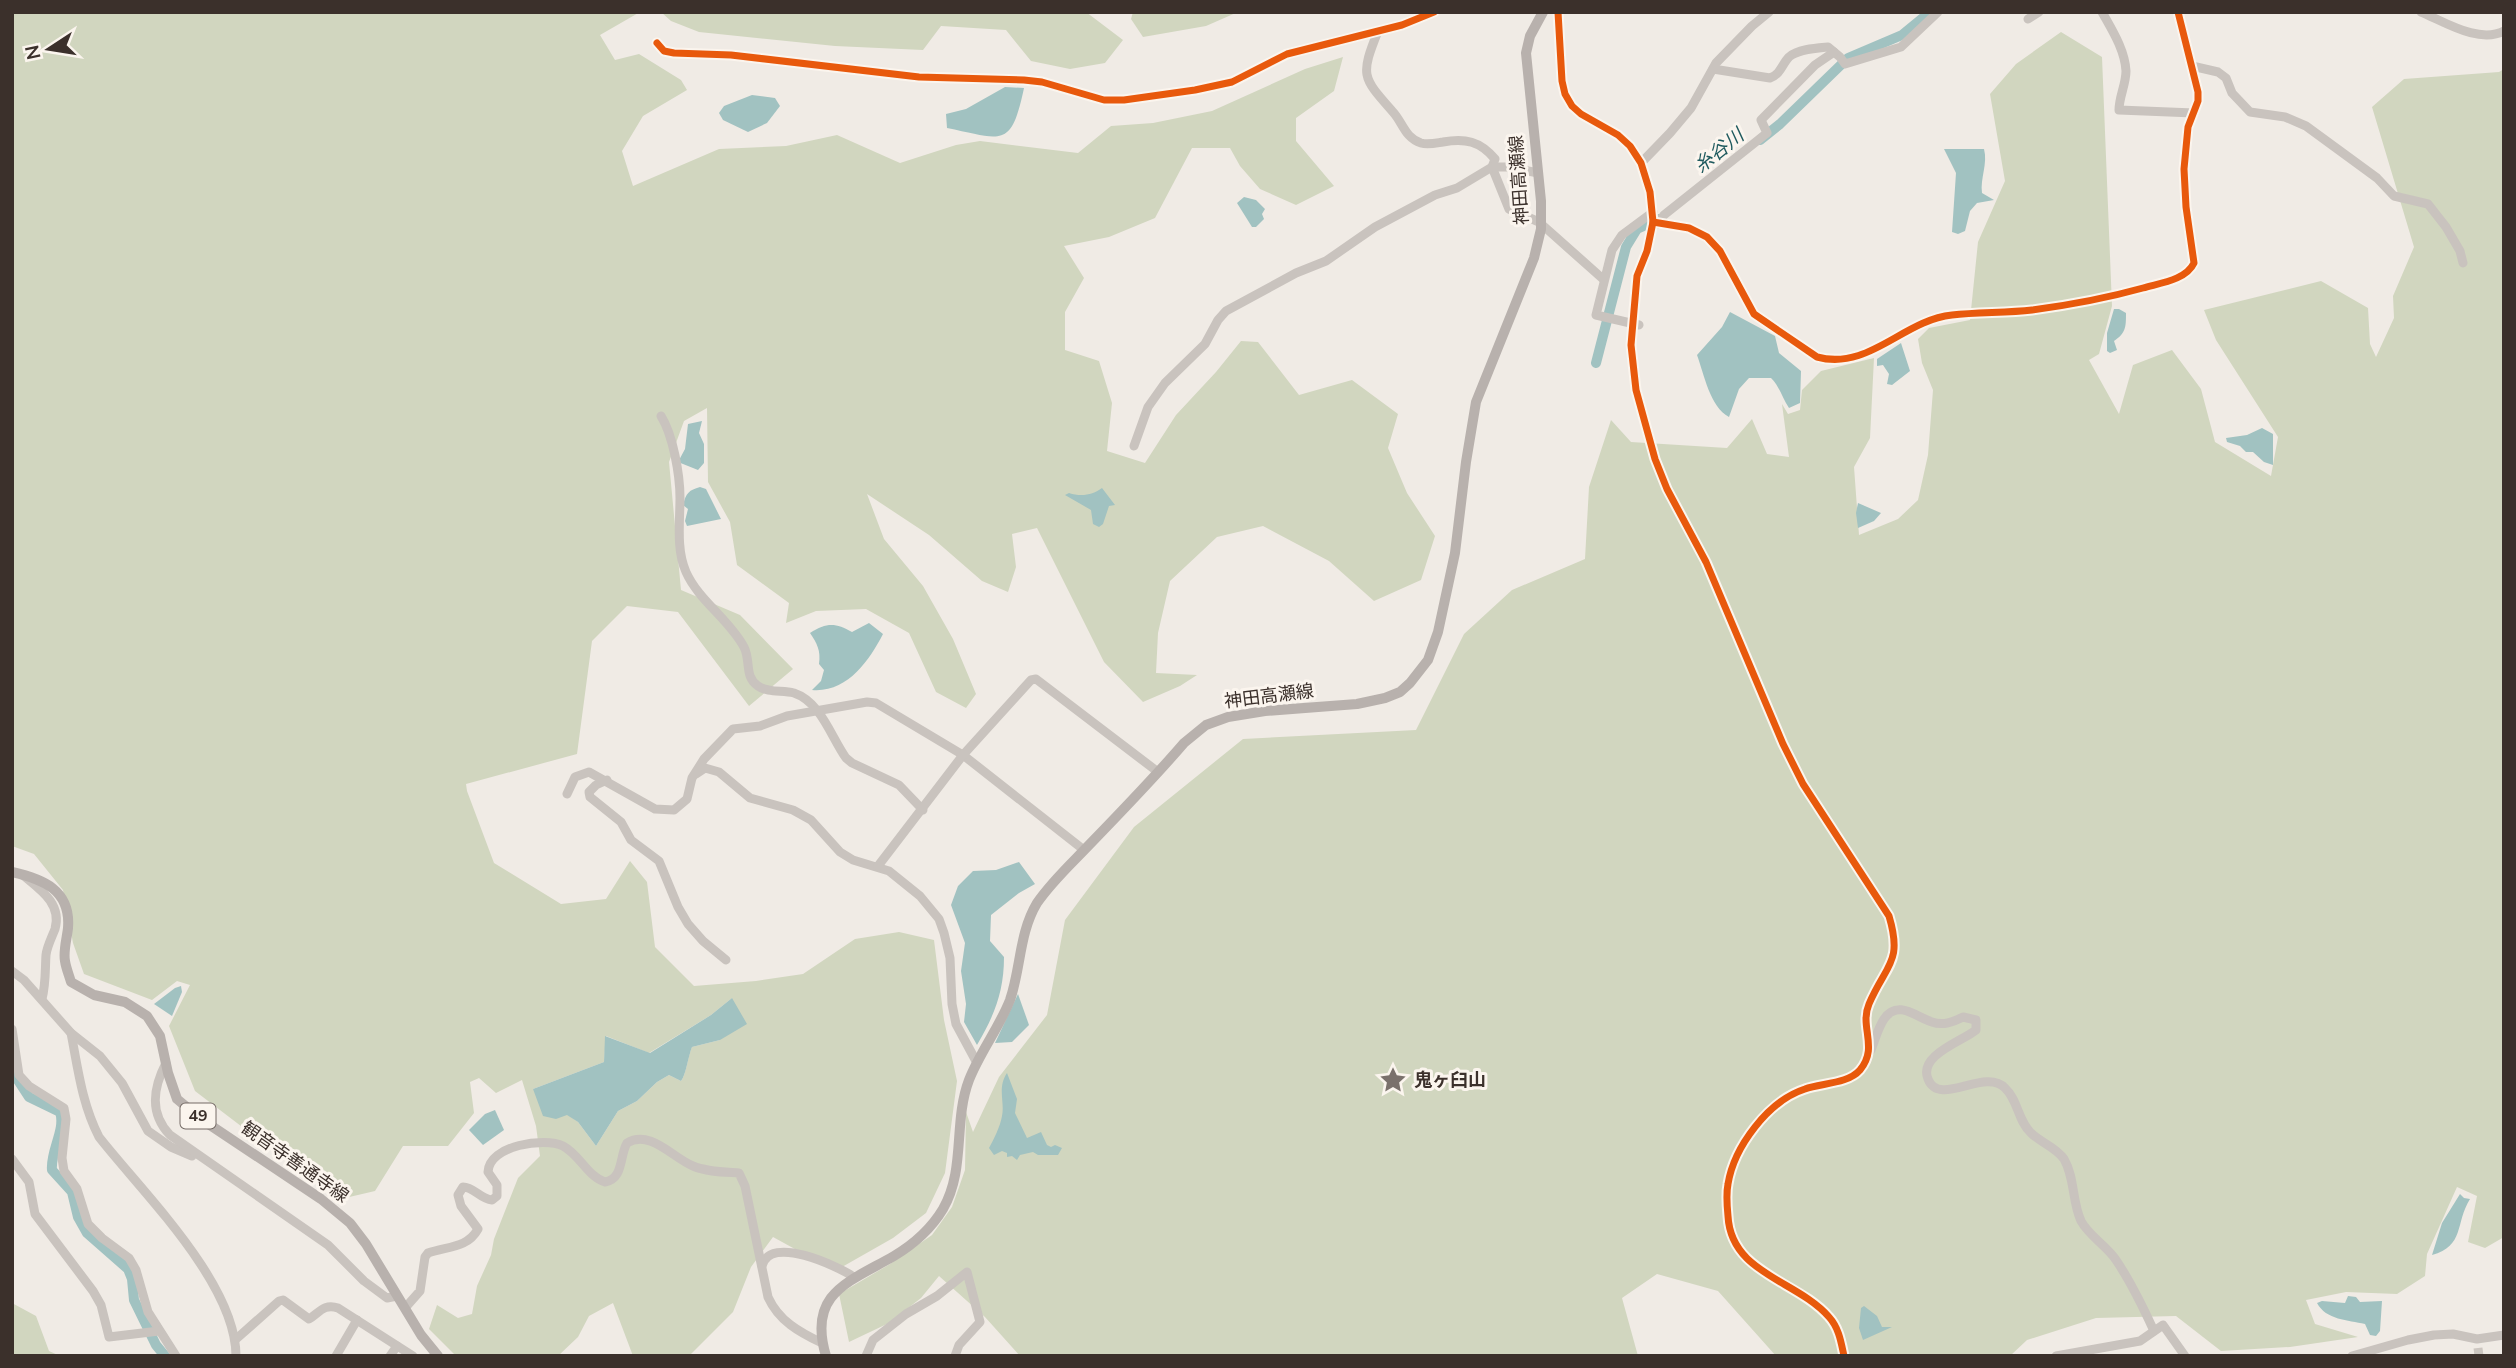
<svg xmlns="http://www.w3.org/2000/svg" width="2516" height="1368" font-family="'Nunito Sans','Noto Sans JP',sans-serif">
<rect width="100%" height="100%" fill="#f0ebe5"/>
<!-- green -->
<g fill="#d1d6bf" fill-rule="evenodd">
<path d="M12 12H640L600 35 615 60 639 54 681 80 687 90 643 116 622 151 633 186 719 149 786 146 837 135 900 163 956 145 980 141 1078 153 1111 126 1153 123 1212 111 1305 69 1343 57 1334 91 1296 118V141L1334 186 1296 205 1260 189 1240 166 1230 148H1192L1155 218 1109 237 1064 246 1084 278 1065 312V350L1099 361 1112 403 1107 451 1145 463 1176 415 1216 372 1241 341 1258 342 1299 395 1352 380 1398 414 1388 448 1407 493 1435 536 1421 580 1374 601 1329 561 1263 526 1217 537 1170 581 1158 633 1156 673 1197 675 1180 686 1143 702 1104 662 1037 528 1012 534 1016 567 1008 592 982 581 929 535 867 494 884 539 923 586 953 639 976 694 966 708 936 692 909 633 866 609 816 611 786 623 789 603 737 565 730 522 708 482 707 408 684 421 669 462 681 590 740 615 793 669 749 706 678 612 627 606 592 641 577 754 466 784 467 791 494 863 561 904 606 899 630 861 647 882 655 947 694 986 756 981 803 974 855 939 899 932 934 940 944 1020 957 1081 945 1173 926 1213 893 1238 835 1271 773 1237 751 1267 733 1312 689 1356H633L613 1303 589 1316 578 1337 558 1356H456L429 1329 437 1305 458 1318 472 1314 477 1286 491 1255 494 1239 518 1178 540 1156 536 1126 522 1080 496 1093 479 1078 470 1082 474 1113 448 1146H403L375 1191 345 1198 258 1139 195 1091 169 1026 190 985 177 981 152 1000 84 974 73 943 63 890 34 854 12 846ZM732 998 720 1040 692 1047C688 1056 686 1075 681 1081L669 1075 657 1082 637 1101 618 1111 596 1146 578 1122 533 1089 604 1062 606 1036 649 1053 711 1015Z"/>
<polygon points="661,12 1086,12 1123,40 1105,63 1070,69 1031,61 1006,30 941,26 923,50 835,46 699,32 671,21"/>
<polygon points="1133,12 1238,12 1206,26 1143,37 1131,19"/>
<polygon points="2061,32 2102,57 2112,306 2099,354 2089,360 2119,414 2133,365 2172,350 2201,389 2215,442 2271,476 2278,437 2216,340 2204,310 2321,281 2368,308 2370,344 2376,357 2394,318 2393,296 2414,247 2372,107 2404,79 2499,72 2504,69 2504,1237 2485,1248 2468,1242 2477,1196 2457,1187 2427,1254 2425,1276 2397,1294 2346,1292 2306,1300 2315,1324 2358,1337 2290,1347 2221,1351 2176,1316 2096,1318 2027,1340 2010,1356 1776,1356 1718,1291 1657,1274 1622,1298 1638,1356 1020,1356 985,1317 939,1276 921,1298 889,1323 849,1342 839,1294 890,1264 932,1235 952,1207 965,1170 966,1112 973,1132 999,1077 1047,1015 1065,920 1134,827 1243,739 1416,730 1464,634 1512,590 1585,559 1589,487 1611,420 1631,442 1727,448 1752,419 1767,454 1789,457 1782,404 1788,414 1800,410 1802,390 1821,371 1874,358 1870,438 1854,467 1859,535 1898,519 1918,500 1928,455 1933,390 1922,363 1918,339 1929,328 1970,320 1978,242 2005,181 1990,94 2016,64"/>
<polygon points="12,1303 36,1316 49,1351 60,1356 12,1356"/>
</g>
<!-- water -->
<g fill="#a1c2c1">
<path d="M1005 87 1024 88C1011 150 1002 139 947 128L946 114 966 109Z"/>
<polygon points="752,95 775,98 780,106 767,123 748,132 723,120 719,113 724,106"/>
<path d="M1944 149H1984C1988 164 1980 178 1982 193L1994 200 1977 203 1970 211 1965 231 1958 234 1952 232 1956 173Z"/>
<polygon points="1244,197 1256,200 1265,209 1262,214 1264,219 1256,227 1252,227 1237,203"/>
<path d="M2114 309H2119L2126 313C2126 327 2126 333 2114 341L2117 350 2110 353 2107 351V333Z"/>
<path d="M1730 312 1775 336 1779 353 1801 371 1800 403 1789 408C1782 398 1780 387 1771 378H1749L1739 389 1729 417C1710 407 1704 374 1697 355L1722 327Z"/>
<polygon points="1901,343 1910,371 1892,385 1887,384 1889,374 1883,365 1877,366 1877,359"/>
<polygon points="702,421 699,433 704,444 704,463 698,470 678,462 685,449 688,424"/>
<polygon points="2262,428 2273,434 2273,465 2264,462 2253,452 2246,452 2240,446 2227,442 2226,438 2247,435"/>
<path d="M700 487 706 489 721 519 687 526 685 521 688 509 683 505C686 493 689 490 700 487Z"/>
<path d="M1102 488 1115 505 1109 506 1103 524 1099 527 1093 524 1091 510 1065 495 1069 493C1081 497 1093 495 1102 488Z"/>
<polygon points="1858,503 1881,513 1874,521 1858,528 1856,513"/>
<path d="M869 623 883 634C869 661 847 693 812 690L821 681 824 670 819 664C821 651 817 643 810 633 827 622 836 623 852 632Z"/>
<path d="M1019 862 1035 884 1019 893 991 915 990 941 1004 957C1004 992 994 1016 977 1045L964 1022 966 1004 961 971 965 943 951 905 958 886 973 871 996 870Z"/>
<polygon points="181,986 182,992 172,1016 154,1004 175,988"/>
<polygon points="1018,994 1029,1025 1012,1042 995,1043"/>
<path d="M732 998 747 1024 720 1040 692 1047C688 1057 686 1075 681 1081L669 1075 657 1082 637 1101 618 1111 596 1146 578 1122 567 1115 556 1119 543 1116 533 1089 604 1062 605 1036 650 1053 711 1015Z"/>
<path d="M1007 1073 1017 1099 1015 1113 1027 1138 1041 1132 1047 1145 1051 1147 1055 1145 1062 1148 1058 1155H1038L1033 1152 1020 1155 1017 1160 1012 1156 1007 1157V1153L1002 1151 994 1155 989 1148C994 1139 1000 1127 1002 1116 1005 1102 997 1088 1007 1073Z"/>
<polygon points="495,1110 504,1130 483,1145 469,1130 485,1114"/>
<path d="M2460 1194 2464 1198 2470 1199C2455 1223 2465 1246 2432 1255L2442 1223Z"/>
<path d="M2348 1296 2356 1297 2360 1302 2382 1301 2380 1331 2376 1336 2370 1335 2365 1324C2348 1320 2326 1320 2317 1303L2322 1301 2345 1303Z"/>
<polygon points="1864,1306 1877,1316 1882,1327 1892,1327 1863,1340 1859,1328 1861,1308"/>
</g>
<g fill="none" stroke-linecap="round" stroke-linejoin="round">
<!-- river -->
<g stroke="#a1c2c1" stroke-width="10">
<polyline points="1760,140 1780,124 1848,58 1902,35 1930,12"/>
<polyline points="1596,363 1626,247 1637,229 1659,219"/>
<path d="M12 1071 29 1097 60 1112C66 1130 50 1151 52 1170L72 1192 78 1217 87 1233 128 1269 132 1279 134 1300 156 1345 165 1356"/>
</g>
<!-- minor-tunnel -->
<polyline stroke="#ccc6c0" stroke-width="9" stroke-dasharray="9 4.5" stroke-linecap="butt" points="2478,1348 2479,1356"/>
<!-- minor -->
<g stroke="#c9c3be" stroke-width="9">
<path d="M1558 12 1562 81 1565 94 1572 106 1581 114 1618 135 1630 146 1641 163 1650 192 1653 222 1647 251 1637 276 1631 345 1636 390 1655 459 1667 489 1706 562 1783 744 1803 784 1889 916C1903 963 1886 964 1869 1004 1859 1027 1879 1047 1860 1070 1848 1084 1821 1083 1805 1089 1768 1101 1734 1147 1728 1184 1726 1194 1727 1206 1728 1216 1731 1274 1797 1280 1829 1317 1839 1328 1841 1342 1844 1356"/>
<path d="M2102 12C2112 30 2125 50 2126 71 2126 84 2119 97 2119 110L2194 113"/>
<path d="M2421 12C2445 22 2479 44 2504 31"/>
<polyline points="2028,19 2039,12"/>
<path d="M1378 31C1360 76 1362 77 1393 112 1403 123 1405 138 1421 143 1428 145 1436 143 1443 142 1465 138 1480 141 1495 159L1492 167 1509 209 1539 222 1603 279"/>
<polyline points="657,43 664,51 674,53 731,55 919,77 1024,80 1042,82 1104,100 1124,100 1195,90 1232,82 1287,54 1402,25 1434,12"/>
<polyline points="2192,66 2218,72 2226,78 2232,93 2250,112 2285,117 2306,126 2377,178 2394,196 2428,204 2446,227 2460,251 2463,263"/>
<path d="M1713 69 1770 78C1781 74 1782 64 1789 57 1798 49 1817 48 1828 47L1840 57 1845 64 1901 47 1938 12"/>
<polyline points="1641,163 1670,133 1691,108 1716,63 1752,26 1769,12"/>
<path d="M1653 222 1689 228 1707 237 1720 251 1754 314 1817 357C1869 371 1903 320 1952 315 1978 312 2006 313 2032 310 2070 305 2107 298 2143 288 2160 283 2186 280 2194 263L2186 207 2184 169 2188 127 2198 101V92L2178 12"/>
<polyline points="1658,224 1664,215 1767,133 1761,120 1815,65 1834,52"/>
<polyline points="1639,325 1596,315 1612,250 1622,235 1653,212"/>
<path d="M661 416C673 435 680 475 680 498 680 521 676 550 686 572 699 601 729 619 744 647 751 660 744 677 758 686 768 693 782 690 794 693 821 702 831 737 846 758L852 763 899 785 923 810"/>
<polyline points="1134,446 1148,407 1165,383 1205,344 1218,320 1226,311 1296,273 1326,261 1375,227 1435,195 1457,188 1492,167 1508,167 1538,173"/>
<polyline points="696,774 705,768 719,772 750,798 793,810 811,820 840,852 853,860 889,871 920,896 939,919 944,933 950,958 952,1004 956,1024 977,1063"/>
<polyline points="607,780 596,785 589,792 590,797 621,822 631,840 659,861 678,907 688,924 703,941 726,960"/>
<polyline points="567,794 575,777 589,772 655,809 674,810 687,799 692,778 704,759 733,729 760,726 787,716 867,702 876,703 963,755 1084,850"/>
<polyline points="878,866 963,755 1031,680 1036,679 1158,772"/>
<path d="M24 876C41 890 62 904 55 929 52 937 47 946 46 955 45 970 46 983 42 999"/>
<polyline points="12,971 24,980 71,1033 100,1056 122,1083 148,1131 171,1147 192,1156"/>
<polyline points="12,1029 19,1075 29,1086 64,1108 66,1119 62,1158 64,1171 77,1189 88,1224 102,1238 129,1258 136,1270 148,1312 176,1356"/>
<path d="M71 1033C78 1069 82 1104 99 1137 142 1192 236 1283 236 1356"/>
<path d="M1871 1050C1875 1040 1878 1028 1884 1019 1898 999 1916 1017 1932 1022 1943 1026 1953 1022 1963 1017L1976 1020V1030C1963 1041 1918 1055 1928 1079 1939 1108 1985 1067 2005 1088 2018 1100 2018 1121 2031 1133 2041 1143 2056 1147 2064 1159 2075 1178 2072 1202 2081 1221 2089 1236 2107 1246 2116 1260 2131 1282 2143 1307 2154 1331"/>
<path d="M166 1063C153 1088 149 1113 170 1135L328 1245 364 1281 387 1298 397 1296"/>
<polyline points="12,1159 29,1182 35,1214 93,1291 101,1305 109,1337 159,1331"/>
<path d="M762 1266C770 1234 837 1266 854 1277"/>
<path d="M405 1308 420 1291 425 1257 428 1253C446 1246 467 1249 478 1229L461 1206 458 1195 463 1187C474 1187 480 1199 492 1200L497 1196V1185L488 1172C489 1145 545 1137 563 1146 580 1155 587 1176 605 1182 624 1178 619 1157 627 1143 650 1129 673 1158 693 1166 707 1172 724 1172 739 1173L745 1186 768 1297C779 1321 799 1332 822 1343"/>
<path d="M235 1340 279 1301 283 1300 309 1319C319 1313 324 1303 338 1308L413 1356"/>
<polyline points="336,1356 357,1320"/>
<polyline points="390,1356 397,1346"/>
<polyline points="866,1356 873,1340 906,1314 937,1296 967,1272 980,1322 959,1345 955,1356"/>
<polyline points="2056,1356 2140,1341 2163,1325 2185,1356"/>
<polyline points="2352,1356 2408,1340 2434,1335 2453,1334 2477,1339 2504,1335"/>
</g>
<!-- major -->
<g stroke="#b8b1ad" stroke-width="10">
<path d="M12 872C43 879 71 890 68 928 67 938 63 951 65 961 66 968 69 975 71 982L94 995 125 1002 147 1016 160 1036 168 1073 177 1099 201 1119 321 1199 350 1223 366 1244 421 1335 438 1356"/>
<path d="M826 1356C807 1293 849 1282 894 1256 914 1244 931 1229 943 1209 966 1169 953 1122 969 1080 980 1052 999 1028 1010 1000 1021 968 1019 933 1037 903 1052 881 1072 863 1090 844 1122 811 1154 778 1184 743L1206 725 1228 717 1265 711 1357 704 1385 698 1400 692 1410 683 1428 660 1438 632 1455 553 1466 462 1476 402 1534 258 1541 229V201L1526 53 1530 36 1543 12"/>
</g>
<defs>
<g id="cycleway">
<path d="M1558 12 1562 81 1565 94 1572 106 1581 114 1618 135 1630 146 1641 163 1650 192 1653 222 1647 251 1637 276 1631 345 1636 390 1655 459 1667 489 1706 562 1783 744 1803 784 1889 916C1903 963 1886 964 1869 1004 1859 1027 1879 1047 1860 1070 1848 1084 1821 1083 1805 1089 1768 1101 1734 1147 1728 1184 1726 1194 1727 1206 1728 1216 1731 1274 1797 1280 1829 1317 1839 1328 1841 1342 1844 1356"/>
<polyline points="657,43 664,51 674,53 731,55 919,77 1024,80 1042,82 1104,100 1124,100 1195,90 1232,82 1287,54 1402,25 1434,12"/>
<path d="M1653 222 1689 228 1707 237 1720 251 1754 314 1817 357C1869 371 1903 320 1952 315 1978 312 2006 313 2032 310 2070 305 2107 298 2143 288 2160 283 2186 280 2194 263L2186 207 2184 169 2188 127 2198 101V92L2178 12"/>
</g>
</defs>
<!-- cycleway casing -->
<use href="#cycleway" stroke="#fbf5ee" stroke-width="11"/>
<!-- cycleway -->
<use href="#cycleway" stroke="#e8590c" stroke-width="7"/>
</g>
<!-- icons -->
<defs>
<symbol id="sight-bare" viewBox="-9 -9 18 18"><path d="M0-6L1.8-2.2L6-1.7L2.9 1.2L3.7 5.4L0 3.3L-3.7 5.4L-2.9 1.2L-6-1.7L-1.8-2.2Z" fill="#7a716c" stroke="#fbf5ee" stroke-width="2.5" paint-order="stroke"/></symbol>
</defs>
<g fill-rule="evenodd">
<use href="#sight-bare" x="1374" y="1061" width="38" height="38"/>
</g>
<g text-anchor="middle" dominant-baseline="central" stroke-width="6" stroke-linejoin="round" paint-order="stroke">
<!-- shield labels -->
<rect fill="#fbf5ee" stroke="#756b66" stroke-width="2" x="180.5" y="1103.5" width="35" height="25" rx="5"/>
<g font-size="16" font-weight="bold" fill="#3b302b">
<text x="198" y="1116">49</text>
</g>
<!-- street labels -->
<g font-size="18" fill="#3b302b" stroke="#fbf5ee">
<text transform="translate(1519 180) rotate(-94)">神田高瀬線</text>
<text transform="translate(1269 696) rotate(-7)">神田高瀬線</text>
<text transform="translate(295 1162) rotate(35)">観音寺善通寺線</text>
</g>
<!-- poi labels -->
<g font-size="18" font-weight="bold" fill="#3b302b" stroke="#fbf5ee" text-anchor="start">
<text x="1414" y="1080">鬼ヶ臼山</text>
</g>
<!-- water labels -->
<g font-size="19" font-style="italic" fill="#1f5a5e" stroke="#fbf5ee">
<text transform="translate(1719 151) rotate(-39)">糸谷川</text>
</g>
</g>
<!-- border -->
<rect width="2516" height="1368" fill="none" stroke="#3b302b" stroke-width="28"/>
<!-- north arrow -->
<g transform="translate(49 49) rotate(258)" stroke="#fbf5ee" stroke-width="5" paint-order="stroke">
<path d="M0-5L12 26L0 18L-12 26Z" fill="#3b302b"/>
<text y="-10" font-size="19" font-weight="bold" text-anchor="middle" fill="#3b302b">N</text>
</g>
</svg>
